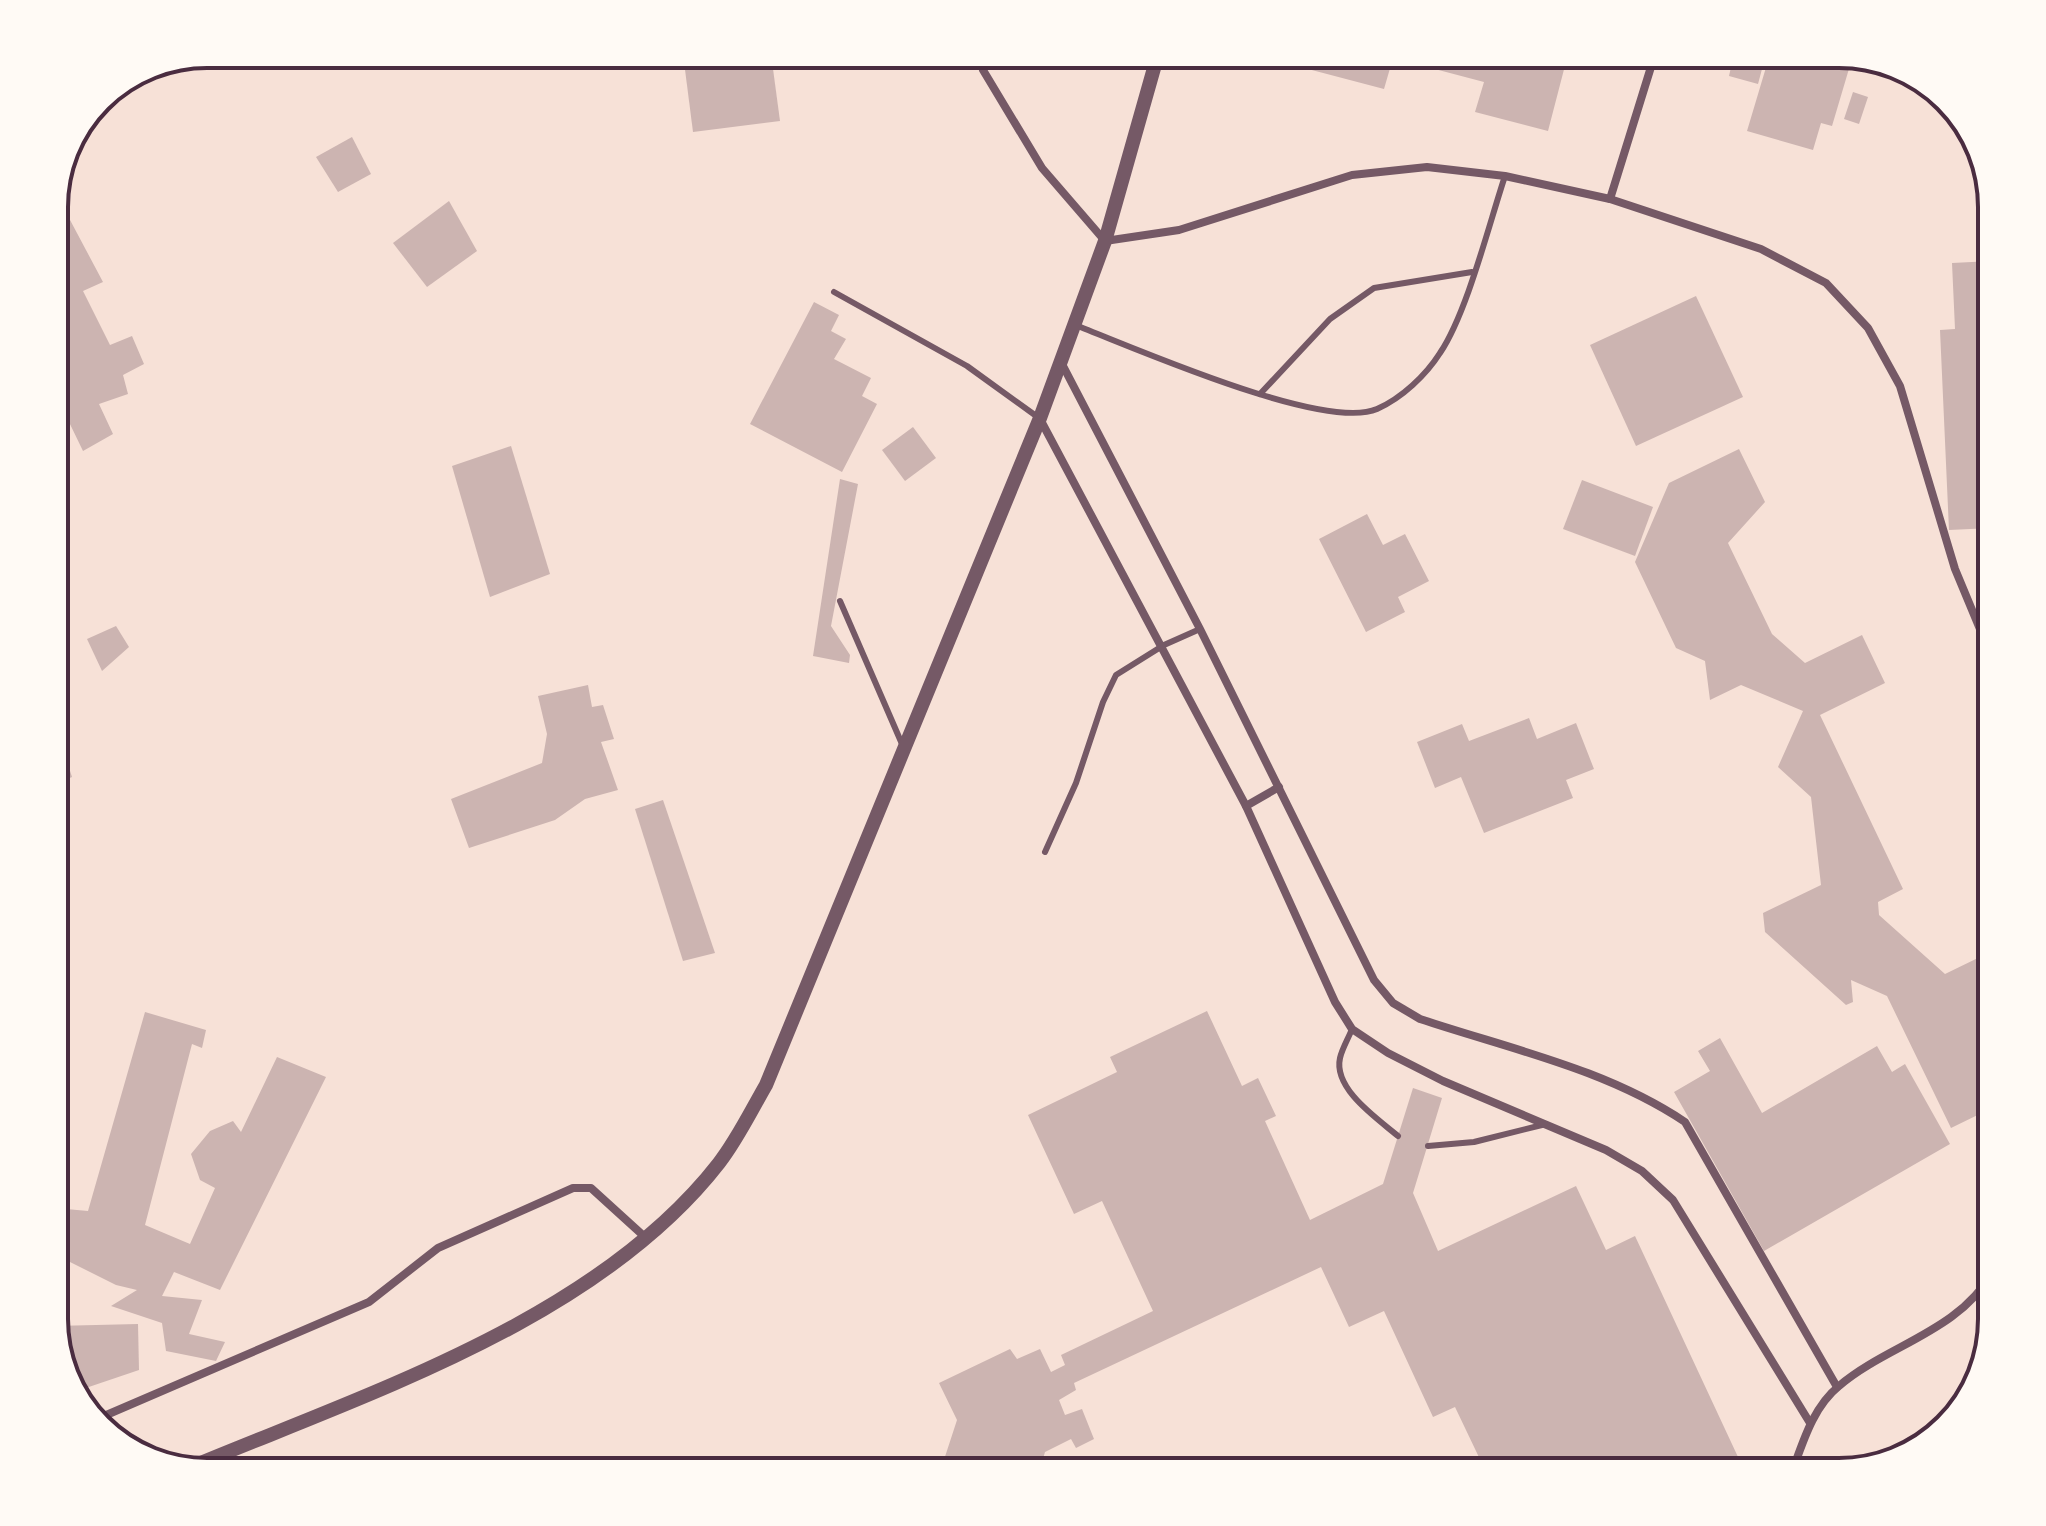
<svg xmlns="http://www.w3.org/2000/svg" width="2046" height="1526" font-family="'Fira Sans Condensed',sans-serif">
<rect width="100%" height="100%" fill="#f7e1d7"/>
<!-- building -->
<g fill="#ccb4b1">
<polygon points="683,54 771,54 780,121 693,132"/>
<polygon points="1311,54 1568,54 1548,131 1475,112 1484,82 1393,58 1384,89 1308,69"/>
<polygon points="1734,54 1766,54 1758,84 1729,76"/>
<polygon points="1770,54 1838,54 1836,58 1851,62 1832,126 1821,123 1813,150 1747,131"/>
<polygon points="1853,92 1868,97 1859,124 1844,119"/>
<polygon points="352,137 371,174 338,192 316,157"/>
<polygon points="449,201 477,251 427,287 393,243"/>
<polygon points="54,203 61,203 103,282 83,291 110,345 132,336 144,364 123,375 128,394 99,404 113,434 83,451 54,391"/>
<polygon points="1992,261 1992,528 1949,530 1940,330 1955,329 1952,263"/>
<polygon points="1696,296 1743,397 1636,446 1590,345"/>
<polygon points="814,302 839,315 831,331 846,339 834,359 871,378 862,396 877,404 842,472 750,424"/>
<polygon points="913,427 936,458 905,481 882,450"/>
<polygon points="511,446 550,574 490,597 452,466"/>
<polygon points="1739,449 1765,502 1728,543 1772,634 1805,663 1862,635 1885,683 1820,715 1903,889 1878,902 1879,915 1945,974 1982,956 1992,1047 1992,1108 1951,1128 1887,996 1851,980 1853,1002 1846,1005 1765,932 1763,913 1821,885 1811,797 1778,767 1803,711 1741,685 1710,700 1705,661 1676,648 1635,562 1669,483"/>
<polygon points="840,479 858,484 831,626 850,655 849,663 813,656"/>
<polygon points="1582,480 1653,507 1635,556 1563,529"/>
<polygon points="1367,514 1383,545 1405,534 1429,581 1398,597 1405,612 1366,632 1319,539"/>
<polygon points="116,626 129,647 102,671 87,639"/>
<polygon points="588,685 592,707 603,705 614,739 601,742 618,790 585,799 555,820 469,848 451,799 542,763 547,734 538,696"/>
<polygon points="1529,718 1537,739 1576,723 1594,769 1566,780 1573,798 1484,833 1461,777 1435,788 1417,742 1462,724 1469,741"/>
<polygon points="63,749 72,777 54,785 54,753"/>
<polygon points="663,800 715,953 683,961 635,809"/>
<polygon points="1207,1011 1242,1086 1258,1078 1276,1116 1265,1121 1310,1220 1383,1184 1413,1088 1442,1098 1413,1193 1438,1251 1576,1186 1606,1250 1635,1236 1745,1472 1486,1472 1455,1407 1433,1417 1384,1311 1349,1327 1321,1267 1074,1383 1076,1390 1059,1400 1065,1415 1082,1409 1094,1439 1076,1448 1071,1439 1045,1452 1039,1472 940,1472 957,1420 939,1383 1010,1349 1017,1359 1040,1349 1051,1372 1065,1365 1061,1355 1153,1311 1102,1201 1074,1214 1028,1115 1117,1072 1110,1057"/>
<polygon points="145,1012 206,1030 202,1048 192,1044 145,1225 190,1244 215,1188 200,1180 191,1154 210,1131 233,1121 241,1132 277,1057 326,1077 220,1290 174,1272 162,1296 202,1300 189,1334 225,1342 216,1361 166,1351 162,1323 111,1306 137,1290 116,1285 62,1258 66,1209 88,1211"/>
<polygon points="1720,1038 1762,1113 1877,1046 1892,1072 1905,1064 1950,1144 1764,1251 1674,1092 1710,1071 1698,1051"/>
<polygon points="138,1324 139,1370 74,1392 54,1326"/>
</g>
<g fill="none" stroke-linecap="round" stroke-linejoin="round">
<!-- service -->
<g stroke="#755966" stroke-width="6">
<polyline points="834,292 967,366 1039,418"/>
<path d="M1075 325C1133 347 1324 432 1377 409 1402 398 1426 375 1440 353 1467 313 1489 224 1505 176"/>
<polyline points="1260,394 1330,319 1374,288 1472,272"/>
<polyline points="840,601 902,744"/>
<polyline points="1045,852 1076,783 1103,702 1116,675 1164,645 1200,629"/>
<path d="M1352 1029C1348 1039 1342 1049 1340 1058 1333 1089 1378 1119 1398 1136"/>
<polyline points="1428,1146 1474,1142 1546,1124"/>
</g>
<!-- minor -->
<g stroke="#755966" stroke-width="8">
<polyline points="979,54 983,70 1042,168 1105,241 1179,230 1352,175 1427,167 1505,176 1610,199 1761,249 1826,283 1868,328 1900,386 1955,569 1992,658"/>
<polyline points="1610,199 1655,54"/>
<path d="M1062 364 1200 629 1374 980 1393 1003 1420 1019C1510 1049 1606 1069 1685 1122L1837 1387"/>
<polyline points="1040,419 1246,806 1335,1002 1352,1029 1388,1053 1443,1081 1606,1150 1642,1171 1673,1200 1810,1423"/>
<polyline points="1246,806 1279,787"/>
<polyline points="97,1419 369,1302 438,1248 573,1188 591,1188 646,1238"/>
<path d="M1792 1472C1803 1442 1813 1407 1839 1386 1887 1345 1958 1332 1992 1273"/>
</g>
<!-- tertiary -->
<path stroke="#755966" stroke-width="14" d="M191 1467C368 1393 598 1319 719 1163 737 1140 751 1111 766 1085L1040 418 1105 241 1158 54"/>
</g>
<!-- crop -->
<path d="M0 0H2046V1526H0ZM207 68H1839A139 139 0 0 1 1978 207V1319A139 139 0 0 1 1839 1458H207A139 139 0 0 1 68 1319V207A139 139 0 0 1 207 68Z" fill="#fffaf5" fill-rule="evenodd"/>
<path fill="none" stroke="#4a2c40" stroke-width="4" d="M207 68H1839A139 139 0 0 1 1978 207V1319A139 139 0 0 1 1839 1458H207A139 139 0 0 1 68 1319V207A139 139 0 0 1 207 68Z"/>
</svg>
